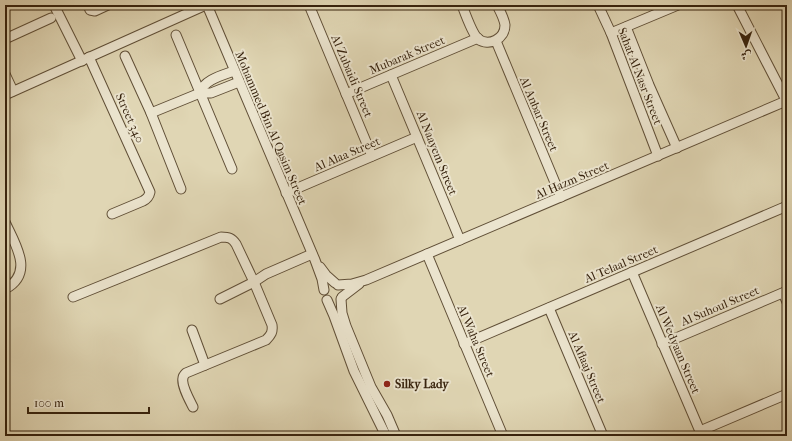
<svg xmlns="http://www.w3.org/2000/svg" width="792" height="441" font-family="'IM FELL French Canon',Amiri,serif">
<rect width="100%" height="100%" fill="#e0d6b4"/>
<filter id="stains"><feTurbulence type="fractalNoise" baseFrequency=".005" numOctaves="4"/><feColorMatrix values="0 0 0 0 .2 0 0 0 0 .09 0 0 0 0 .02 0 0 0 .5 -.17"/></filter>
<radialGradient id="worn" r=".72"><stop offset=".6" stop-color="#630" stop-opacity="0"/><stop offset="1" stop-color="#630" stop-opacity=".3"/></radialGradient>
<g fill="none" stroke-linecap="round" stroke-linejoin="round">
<defs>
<g id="street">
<polyline points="54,5 82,61"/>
<polyline points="88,5 90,10 95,11 108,5"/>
<polyline points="207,5 315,260 322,279 324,290"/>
<polyline points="309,5 372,156"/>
<path d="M462 5C465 13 472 33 478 39 489 47 505 39 505 25 504 18 500 11 497 5"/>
<polyline points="598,5 611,33 658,156"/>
<polyline points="737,5 787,102"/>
<polyline points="626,27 649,85 677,148"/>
<polyline points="611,33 678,5"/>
<polyline points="176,35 232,169"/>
<polyline points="5,39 51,18"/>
<polyline points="496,41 561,197"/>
<polyline points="125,56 151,113 181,189"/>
<path d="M89 57 150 192C149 197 147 199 143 201L112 214"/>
<polyline points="5,74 13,91"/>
<polyline points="391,75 460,240"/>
<path d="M200 93C203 80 223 75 234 71"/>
<polyline points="346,94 478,38"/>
<polyline points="5,95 206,5"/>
<polyline points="151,113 200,93 211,93 239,82"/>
<polyline points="286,193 417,137"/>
<path d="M5 222C15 244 35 273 5 289"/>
<polyline points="427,254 503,436"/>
<polyline points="320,267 326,275 335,283"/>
<polyline points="632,272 702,436"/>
<polyline points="338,285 352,284 366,280 786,101"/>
<polyline points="783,293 787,302"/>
<path d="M73 297 221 237C229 237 232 238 236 244L254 282 272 325C273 332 271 335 266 340L186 373C184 375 183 376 183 378 181 385 190 401 193 407"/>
<polyline points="342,297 359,284"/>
<polyline points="220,299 254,282 266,274 312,254"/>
<polyline points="341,299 342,313 346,326 371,387 387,415 396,436"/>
<polyline points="327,300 334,316 354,371 386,436"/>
<polyline points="549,308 603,436"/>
<polyline points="192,330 205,365"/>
<polyline points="464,344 787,206"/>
<polyline points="662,344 787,291"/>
<polyline points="700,431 787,394"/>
</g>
</defs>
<!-- street casing -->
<use href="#street" stroke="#604f37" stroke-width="11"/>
<!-- street -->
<use href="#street" stroke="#ebe4ce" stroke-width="9"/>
</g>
<!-- markers -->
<circle fill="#8f2418" stroke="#ebe4ce" stroke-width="1.5" cx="387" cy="384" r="4"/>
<g text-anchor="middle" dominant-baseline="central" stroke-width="4" stroke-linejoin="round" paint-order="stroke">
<!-- street labels -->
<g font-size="12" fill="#36220d" stroke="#ebe4ce">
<text transform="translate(407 55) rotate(-23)">Mubarak Street</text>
<text transform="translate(352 76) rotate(67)">Al Zubaidi Street</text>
<text transform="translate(640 76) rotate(69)">Sahat Al Nasr Street</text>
<text transform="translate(539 114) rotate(67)">Al Anbar Street</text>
<text transform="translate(130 118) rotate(66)">Street 340</text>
<text transform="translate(271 128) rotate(67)">Mohammed Bin Al Qasim Street</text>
<text transform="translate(437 153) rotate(68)">Al Naayem Street</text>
<text transform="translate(347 154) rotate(-23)">Al Alaa Street</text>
<text transform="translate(572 180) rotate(-23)">Al Hazm Street</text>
<text transform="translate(621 264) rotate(-23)">Al Telaal Street</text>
<text transform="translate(720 306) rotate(-23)">Al Suhoul Street</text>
<text transform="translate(476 341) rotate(67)">Al Waha Street</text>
<text transform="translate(678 349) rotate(67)">Al Wedyaan Street</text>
<text transform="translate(587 367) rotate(67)">Al Aflaaj Street</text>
</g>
<!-- poi labels -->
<g font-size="12" font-weight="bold" fill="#36220d" stroke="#ebe4ce" text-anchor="start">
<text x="395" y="384">Silky Lady</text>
</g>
</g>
<!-- margin -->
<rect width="792" height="441" fill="none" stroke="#e0d6b4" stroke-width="20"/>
<rect x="6" y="6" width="780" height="429" fill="none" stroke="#36220d" stroke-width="2"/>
<rect x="10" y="10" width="772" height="421" fill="none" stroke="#36220d"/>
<!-- north arrow -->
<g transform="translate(746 46) rotate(178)" stroke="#ebe4ce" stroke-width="3" paint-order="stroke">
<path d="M0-3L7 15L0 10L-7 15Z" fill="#36220d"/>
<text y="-6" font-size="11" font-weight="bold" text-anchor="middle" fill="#36220d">ش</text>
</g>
<!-- scale -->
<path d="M28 407v6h121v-6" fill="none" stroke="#36220d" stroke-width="2"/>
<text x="34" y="407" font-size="12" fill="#36220d" stroke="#ebe4ce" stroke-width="3" paint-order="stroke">100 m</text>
<rect width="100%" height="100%" filter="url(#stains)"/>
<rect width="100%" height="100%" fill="url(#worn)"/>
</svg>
